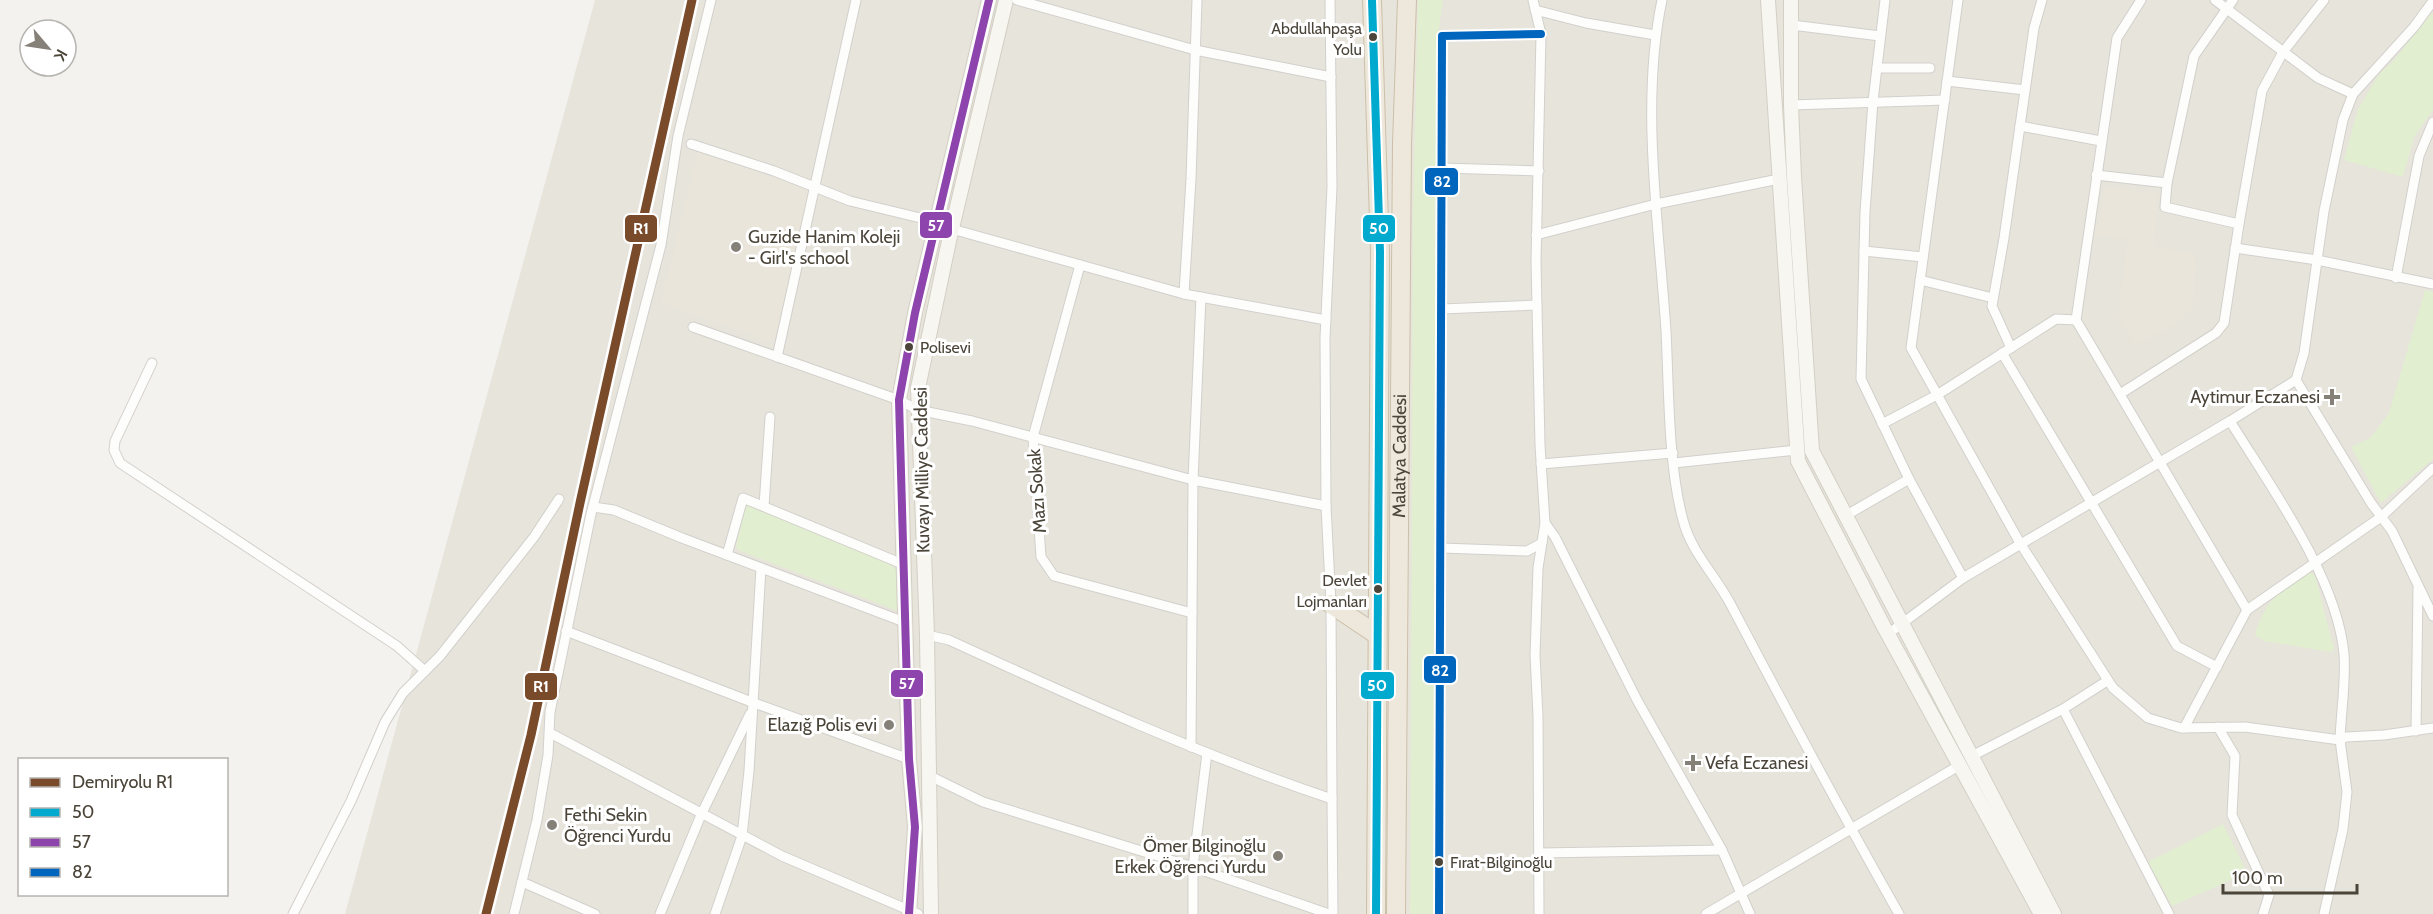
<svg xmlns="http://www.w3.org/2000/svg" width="2433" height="914" font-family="Cabin,sans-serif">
<rect width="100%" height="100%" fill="#f4f2ee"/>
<!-- residential -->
<polygon fill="#e7e4dc" points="595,0 2433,0 2433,914 345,914"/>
<!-- education -->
<g fill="#eae5da">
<polygon points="698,152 811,191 774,342 661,303"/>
<polygon points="2105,187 2158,194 2153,247 2189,252 2195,257 2193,307 2179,322 2136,344 2118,318 2128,239 2096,236"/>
</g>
<!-- green -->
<g fill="#e1eecf">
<path d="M1418 0H1443L1439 28C1433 323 1437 619 1434 914H1410L1413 213Z"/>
<polygon points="2433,12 2433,110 2414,137 2403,177 2344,160 2358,109 2368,92 2381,72 2392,62"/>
<polygon points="2425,290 2433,292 2433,459 2381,503 2351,447 2370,438 2389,413"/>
<polygon points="750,505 888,563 897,569 898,611 738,550 736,545 746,507"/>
<path d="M2310 572 2315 576 2334 649 2331 652 2264 641 2255 635C2265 599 2280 592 2310 572Z"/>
<polygon points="2223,824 2247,873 2172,906 2148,862"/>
</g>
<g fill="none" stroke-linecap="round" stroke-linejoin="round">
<defs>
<g id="street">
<polyline points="1017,0 1195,50 1331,77"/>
<polyline points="1330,0 1332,187 1325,338 1326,506 1331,604 1332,799"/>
<polyline points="1533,0 1541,34 1536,261 1540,445 1545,523 1538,568 1535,655 1538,716 1539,914"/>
<path d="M1662 0C1640 104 1659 225 1666 331 1669 389 1668 465 1683 520 1691 552 1716 576 1731 605 1786 709 1841 812 1899 914"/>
<polyline points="1885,0 1873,101 1865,212 1861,379 1909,479 1963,578"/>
<polyline points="1958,0 1911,348 2020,543 2113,688 2148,718 2181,728 2245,727 2340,740 2347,792 2343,829 2324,914"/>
<polyline points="2141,0 2117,38 2076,320 2247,610 2184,728"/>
<polyline points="2215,0 2318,78 2353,94"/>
<polyline points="1535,10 1586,23 1655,35"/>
<polyline points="1792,25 1880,36"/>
<polyline points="1877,68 1930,68"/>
<polyline points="1947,81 2025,90"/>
<polyline points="1791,105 1945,100"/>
<polyline points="2020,126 2101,141"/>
<polyline points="691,144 774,171 850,201 937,222"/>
<polyline points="1442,168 1539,171"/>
<polyline points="2096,175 2167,183 2165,207 2239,224"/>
<polyline points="2167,183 2194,56 2233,0"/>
<polyline points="952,229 1184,294 1326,320"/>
<polyline points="1536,235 1656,204 1779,179"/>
<polyline points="2235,248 2317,260 2433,284"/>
<polyline points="1864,251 1923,257"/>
<polyline points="1080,265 1033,437 1041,557 1054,576 1192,613"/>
<polyline points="2396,278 2419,156 2433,122"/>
<polyline points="1920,280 1993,298"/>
<polyline points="1184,294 1191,179 1197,0"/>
<polyline points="1442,309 1537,305"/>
<polyline points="693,327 899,400 918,410 972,421 1193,480 1326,506"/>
<polyline points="2011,348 1992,306 2004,238 2034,28 2042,0"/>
<polyline points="2002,353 2177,646 2217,667"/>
<polyline points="777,357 856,0"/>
<polyline points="152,363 115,441 114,450 120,463 397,646 425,671"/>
<polyline points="2296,380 2371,503 2392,531 2433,616"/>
<polyline points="2120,394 2216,333 2224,323 2239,224 2262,91 2283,52 2324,0"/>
<path d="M2230 421C2270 486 2337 577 2344 654 2346 682 2341 712 2340 740L2346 737 2384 735 2433 728"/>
<polyline points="1882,424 1937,395 2056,319 2076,320"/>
<polyline points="1674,463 1797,450"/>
<polyline points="1541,464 1673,453"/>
<polyline points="764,506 770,417"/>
<polyline points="593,507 614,510 682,538 907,623"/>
<polyline points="1845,516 1909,479"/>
<polyline points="1545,523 1555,537 1637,700 1722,850 1750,914"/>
<polyline points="1441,548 1527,551 1542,543"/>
<polyline points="727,555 743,498 905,565"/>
<polyline points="2247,610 2381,517 2433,468"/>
<polyline points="566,631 757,704 909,759"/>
<polyline points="1888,634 1963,578 2230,421 2296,380 2304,353 2324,211 2343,120 2353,94 2414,27 2433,1"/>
<path d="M927 635 949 640C1075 698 1201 755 1332 799L1333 914"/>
<polyline points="2063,709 2169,914"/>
<polyline points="2218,727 2235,756 2232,815 2269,895 2263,914"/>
<polyline points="2416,731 2418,588"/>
<polyline points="550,733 782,856 918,914"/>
<polyline points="1191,747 1193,480 1201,297"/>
<polyline points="1970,757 2063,709 2107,681"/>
<polyline points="930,776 983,802 1193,867 1329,914"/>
<polyline points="1539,853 1722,850"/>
<polyline points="522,882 595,914"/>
<polyline points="293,914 351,801 385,722 403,693 440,656 534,537 559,499"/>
<polyline points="514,914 537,820 548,755 550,712 591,514 661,245 678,136 711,0"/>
<polyline points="660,914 701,815 750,714"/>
<polyline points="715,914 742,836 749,771 761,568"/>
<polyline points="1193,914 1193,867 1207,753"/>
<polyline points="1439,914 1442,36 1541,34"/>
<polyline points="1706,914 1960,765"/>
</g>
<g id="secondary">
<polyline points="1768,0 1798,461 1884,627 2041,914"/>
<polyline points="1791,0 1791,105 1794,177 1812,451 2054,914"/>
<polyline points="909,914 915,827 909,759 899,400 915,313 989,0"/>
<polyline points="931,914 927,635 918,388 949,241 1006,0"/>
</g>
<g id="highway">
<polyline points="1372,0 1380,252 1376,914"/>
<polyline points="1331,604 1377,635"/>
<path id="s1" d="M1396 914 1402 144 1407 0"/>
</g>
</defs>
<!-- street casing -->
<use href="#street" stroke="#d2d0cb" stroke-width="11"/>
<!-- secondary casing -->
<use href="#secondary" stroke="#d3cfc5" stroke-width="16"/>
<!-- highway casing -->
<use href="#highway" stroke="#ccbfa9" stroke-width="20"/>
<!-- street -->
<use href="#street" stroke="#fdfdfc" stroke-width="9"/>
<!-- secondary -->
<use href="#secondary" stroke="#f7f6f1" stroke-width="14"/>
<!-- highway -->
<use href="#highway" stroke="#ede8db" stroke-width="18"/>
<defs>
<polyline id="bus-1" points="1372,0 1380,252 1376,914"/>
<polyline id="bus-2" points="909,914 915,827 909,759 899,400 915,313 989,0"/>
<polyline id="bus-3" points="1439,914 1442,36 1541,34"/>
</defs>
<!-- bus-1 casing -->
<use href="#bus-1" stroke="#fff" stroke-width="12"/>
<!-- bus-2 casing -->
<use href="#bus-2" stroke="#fff" stroke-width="12"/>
<!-- bus-3 casing -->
<use href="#bus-3" stroke="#fff" stroke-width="12"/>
<!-- bus-1 -->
<use href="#bus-1" stroke="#00a9ce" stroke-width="8"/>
<!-- bus-2 -->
<use href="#bus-2" stroke="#8e44ad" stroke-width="8"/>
<!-- bus-3 -->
<use href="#bus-3" stroke="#0065bd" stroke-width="8"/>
<defs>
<polyline id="rail-1" points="486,914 531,735 580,503 692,0"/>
</defs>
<!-- rail-1 casing -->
<use href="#rail-1" stroke="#fff" stroke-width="14"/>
<!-- rail-1 -->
<use href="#rail-1" stroke="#7a4b2a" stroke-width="9"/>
</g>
<!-- markers -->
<g fill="#4b4439" stroke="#fff" stroke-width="2">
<circle cx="1373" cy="37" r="5"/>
<circle cx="909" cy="347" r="5"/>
<circle cx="1378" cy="589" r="5"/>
<circle cx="1439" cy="862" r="5"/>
</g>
<g fill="#868178" stroke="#fff" stroke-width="2">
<circle cx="736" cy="247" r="6"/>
<path d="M2329 388h6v6h6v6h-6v6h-6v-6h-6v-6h6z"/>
<circle cx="889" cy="725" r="6"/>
<path d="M1690 754h6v6h6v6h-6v6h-6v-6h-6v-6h6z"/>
<circle cx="552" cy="825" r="6"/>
<circle cx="1278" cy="856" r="6"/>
</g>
<g text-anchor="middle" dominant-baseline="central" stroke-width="6" stroke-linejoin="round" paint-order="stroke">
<!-- bus labels -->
<g font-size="16" fill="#4b4439" stroke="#fff" text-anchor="end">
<text x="1362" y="28">Abdullahpaşa<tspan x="1362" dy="21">Yolu</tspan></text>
<text x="920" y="347" text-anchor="start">Polisevi</text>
<text x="1367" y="580">Devlet<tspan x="1367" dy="21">Lojmanları</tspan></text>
<text x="1450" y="862" text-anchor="start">Fırat-Bilginoğlu</text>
</g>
<!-- poi labels -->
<g font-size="18" fill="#4b4439" stroke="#fff" text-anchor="start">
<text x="748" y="237">Guzide Hanim Koleji<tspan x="748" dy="21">- Girl's school</tspan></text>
<text x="2320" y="397" text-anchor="end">Aytimur Eczanesi</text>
<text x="877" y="725" text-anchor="end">Elazığ Polis evi</text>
<text x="1705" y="763">Vefa Eczanesi</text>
<text x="564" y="815">Fethi Sekin<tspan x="564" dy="21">Öğrenci Yurdu</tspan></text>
<text x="1266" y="846" text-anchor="end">Ömer Bilginoğlu<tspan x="1266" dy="21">Erkek Öğrenci Yurdu</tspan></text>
</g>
<!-- street labels -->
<g font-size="18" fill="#4b4439" stroke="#fff">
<text stroke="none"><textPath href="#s1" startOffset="458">Malatya Caddesi</textPath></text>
<text transform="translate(922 470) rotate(-91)">Kuvayı Milliye Caddesi</text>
<text transform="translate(1037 491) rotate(-94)">Mazı Sokak</text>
</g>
</g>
<g stroke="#fff" stroke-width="2">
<rect x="1424" y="167" width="35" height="29" rx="6" fill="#0065bd"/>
<rect x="919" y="211" width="34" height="28" rx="6" fill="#8e44ad"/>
<rect x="1362" y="214" width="34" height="29" rx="6" fill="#00a9ce"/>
<rect x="624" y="214" width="34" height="29" rx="6" fill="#7a4b2a"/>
<rect x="1423" y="655" width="34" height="29" rx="6" fill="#0065bd"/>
<rect x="890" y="669" width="34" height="29" rx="6" fill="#8e44ad"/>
<rect x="1360" y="671" width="35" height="29" rx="6" fill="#00a9ce"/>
<rect x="524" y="672" width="34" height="29" rx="6" fill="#7a4b2a"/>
</g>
<g font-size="16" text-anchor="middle" font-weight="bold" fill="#fff">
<text x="1442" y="187">82</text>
<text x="936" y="231">57</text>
<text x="1379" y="234">50</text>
<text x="641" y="234">R1</text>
<text x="1440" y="676">82</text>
<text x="907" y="689">57</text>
<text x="1377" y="691">50</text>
<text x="541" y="692">R1</text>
</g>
<!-- legend -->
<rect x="18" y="758" width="210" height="138" fill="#ffffff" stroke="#b7b4b0" stroke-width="1.5"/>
<rect x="30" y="778" width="30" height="9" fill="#7a4b2a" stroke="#b7b4b0" stroke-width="1.5"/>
<text x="72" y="788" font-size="18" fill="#4b4439">Demiryolu R1</text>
<rect x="30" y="808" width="30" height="9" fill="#00a9ce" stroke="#b7b4b0" stroke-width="1.5"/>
<text x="72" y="818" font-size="18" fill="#4b4439">50</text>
<rect x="30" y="838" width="30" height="9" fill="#8e44ad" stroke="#b7b4b0" stroke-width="1.5"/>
<text x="72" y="848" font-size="18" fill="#4b4439">57</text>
<rect x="30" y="868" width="30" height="9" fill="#0065bd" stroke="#b7b4b0" stroke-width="1.5"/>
<text x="72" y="878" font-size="18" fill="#4b4439">82</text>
<!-- north arrow -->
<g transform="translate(48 48) rotate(119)"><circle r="28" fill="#ffffff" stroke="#b7b4b0" stroke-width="1.5"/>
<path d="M0-4.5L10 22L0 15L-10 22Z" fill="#868178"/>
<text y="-9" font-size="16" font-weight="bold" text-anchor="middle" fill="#4b4439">K</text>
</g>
<!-- scale -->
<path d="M2223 884v9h134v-9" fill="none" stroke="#4b4439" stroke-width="3"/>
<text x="2232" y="884" font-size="18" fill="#4b4439" stroke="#ffffff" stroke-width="4.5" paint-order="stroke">100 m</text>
</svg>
